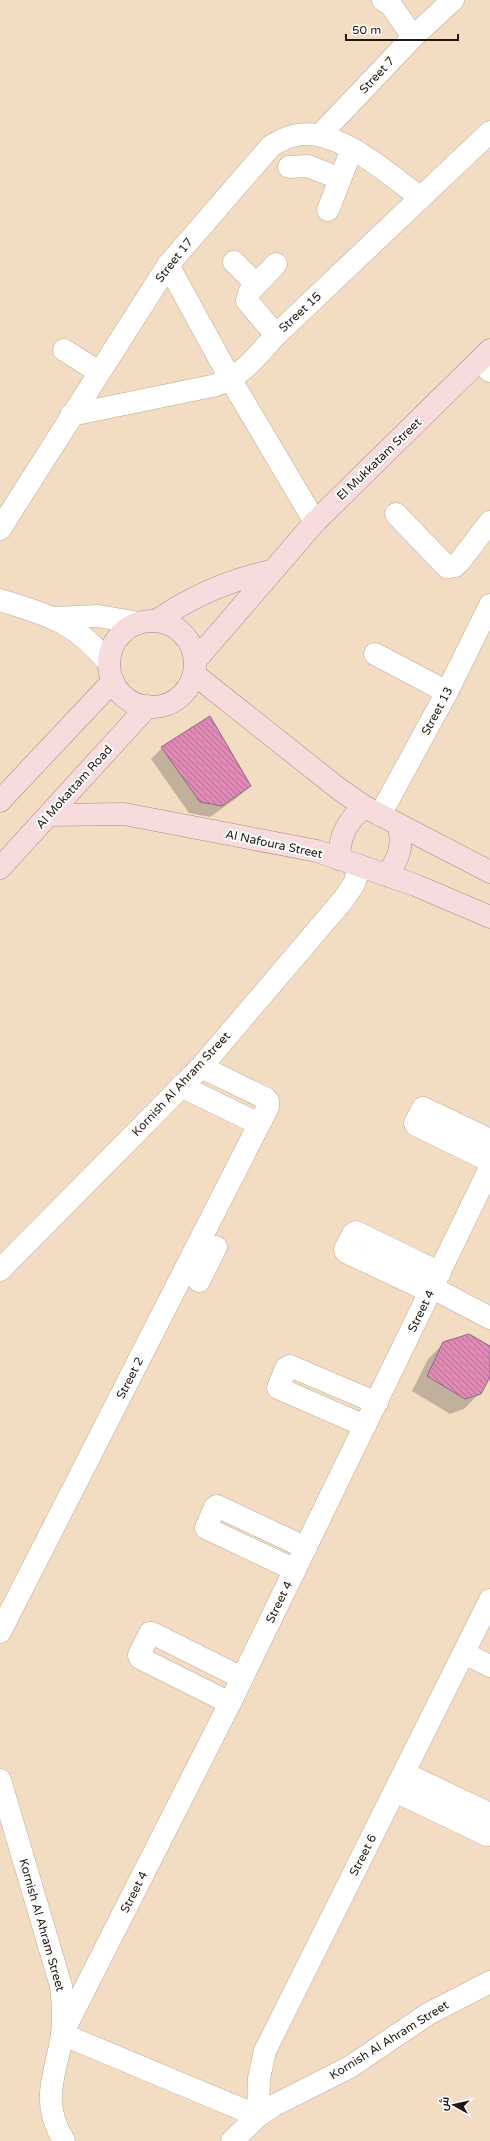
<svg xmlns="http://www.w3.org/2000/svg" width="490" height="2141" font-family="'Varela Round',Cairo,sans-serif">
<defs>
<pattern id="building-back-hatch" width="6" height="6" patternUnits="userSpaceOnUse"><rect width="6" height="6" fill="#e188b7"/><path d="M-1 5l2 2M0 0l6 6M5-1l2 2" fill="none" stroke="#b66e93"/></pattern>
</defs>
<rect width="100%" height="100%" fill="#f2ddc2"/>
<!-- shadow -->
<g fill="#0003">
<polygon points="162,748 250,786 238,797 210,817 189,813 151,759"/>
<polygon points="444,1343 490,1347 490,1375 480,1393 464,1409 450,1414 412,1391 428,1359"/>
</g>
<!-- building -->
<g fill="url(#building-back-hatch)" stroke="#8b6d7c">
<polygon points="210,716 251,786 222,806 200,802 161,747"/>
<polygon points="469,1334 490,1346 490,1377 481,1394 465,1399 427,1376 443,1342"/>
</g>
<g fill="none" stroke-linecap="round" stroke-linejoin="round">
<defs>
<g id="minor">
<polyline points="383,0 391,5 413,37"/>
<polyline points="320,135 413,37 453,0"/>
<polyline points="289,167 308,166 328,174"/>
<polyline points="328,210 352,149"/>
<polyline points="234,262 256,284"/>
<polyline points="168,265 231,380 315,522"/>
<polyline points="276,335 247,301 250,291 276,264"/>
<polyline points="64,350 99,372"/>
<polyline points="480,362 490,371"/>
<path d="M71 415 212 386C241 379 257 355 276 335L490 132"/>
<polyline points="396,514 447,567 455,566 460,561 490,522"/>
<path d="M0 529 168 265 271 146C279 141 287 137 297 135 337 127 390 175 421 198"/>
<path d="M0 600C50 616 74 621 109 663"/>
<polyline points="54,618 98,616 139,623"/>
<polyline points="375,654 447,692"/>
<polyline points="380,815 447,692 490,605"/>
<polyline points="181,1086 259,1124"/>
<polyline points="490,1140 423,1108 415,1123 416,1125 490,1161"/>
<polyline points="490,1168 230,1703 62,2034 258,2116 259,2078 265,2051 490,1600"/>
<polyline points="0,1270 201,1067 343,900 354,884 360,866"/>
<polyline points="199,1281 216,1247"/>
<polyline points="433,1288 490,1318"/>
<polyline points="431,1292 346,1252 345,1249 353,1234 356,1232 440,1273"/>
<polyline points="365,1426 278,1388 286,1368 290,1366 377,1403"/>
<polyline points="295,1570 206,1528 215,1507 217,1506 306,1548"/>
<polyline points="0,1632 268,1107 268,1101 265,1098 201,1067"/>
<polyline points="464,1653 490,1666"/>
<polyline points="230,1703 140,1658 139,1655 150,1633 152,1633 242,1678"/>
<polyline points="404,1773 490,1814"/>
<path d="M0 1780 61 1986C63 2002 64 2018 62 2035 56 2075 39 2100 64 2141"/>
<polyline points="395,1791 487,1835 490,1833"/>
<polyline points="232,2141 258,2116 273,2106 350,2067 428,2014 490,1982"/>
</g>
<g id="major">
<path d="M156 621C192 596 228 580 271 571"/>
<circle cx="152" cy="664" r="43"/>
<polyline points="195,661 315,522 490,350"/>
<polyline points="194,674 339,789 365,807 490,872"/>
<polyline points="0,801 113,681"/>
<polyline points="49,815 124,814 317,851 415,885 490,917"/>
<path d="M339 859C339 836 347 820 365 807"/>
<polyline points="0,868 148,706"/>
<path d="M386 875C400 859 403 845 399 825"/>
</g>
</defs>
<!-- minor casing -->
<use href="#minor" stroke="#bea98f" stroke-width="23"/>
<!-- major casing -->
<use href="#major" stroke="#a98986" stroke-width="23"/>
<!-- minor -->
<use href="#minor" stroke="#fff" stroke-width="22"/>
<!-- major -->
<use href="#major" stroke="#f7dcdd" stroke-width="22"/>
</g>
<g text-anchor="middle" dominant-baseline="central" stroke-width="4" stroke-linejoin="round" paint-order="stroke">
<!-- street labels -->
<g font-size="12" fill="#21190f" stroke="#fff">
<text transform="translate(377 75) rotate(-47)">Street 7</text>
<text transform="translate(174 260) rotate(-52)">Street 17</text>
<text transform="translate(300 312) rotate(-43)">Street 15</text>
<text transform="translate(379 459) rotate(-44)">El Mukkatam Street</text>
<text transform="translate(437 711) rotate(-62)">Street 13</text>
<text transform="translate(74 787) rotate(-48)">Al Mokattam Road</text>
<text transform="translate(274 844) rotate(12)">Al Nafoura Street</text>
<text transform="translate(181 1084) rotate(-47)">Kornish Al Ahram Street</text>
<text transform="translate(421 1311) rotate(-64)">Street 4</text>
<text transform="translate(130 1378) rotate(-63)">Street 2</text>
<text transform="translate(279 1602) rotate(-64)">Street 4</text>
<text transform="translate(363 1855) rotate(-63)">Street 6</text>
<text transform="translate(134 1892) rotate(-63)">Street 4</text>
<text transform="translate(42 1925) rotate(74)">Kornish Al Ahram Street</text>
<text transform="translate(389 2040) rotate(-32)">Kornish Al Ahram Street</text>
</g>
</g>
<!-- north arrow -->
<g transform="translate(454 2105) rotate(278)" stroke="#ffffff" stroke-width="3" paint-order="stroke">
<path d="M0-3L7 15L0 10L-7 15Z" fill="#21190f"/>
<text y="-6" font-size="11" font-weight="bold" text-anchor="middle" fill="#21190f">ش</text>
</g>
<!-- scale -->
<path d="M346 34v6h112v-6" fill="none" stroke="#21190f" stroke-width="2"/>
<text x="352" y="34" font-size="12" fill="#21190f" stroke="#ffffff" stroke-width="3" paint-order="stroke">50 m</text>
</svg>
